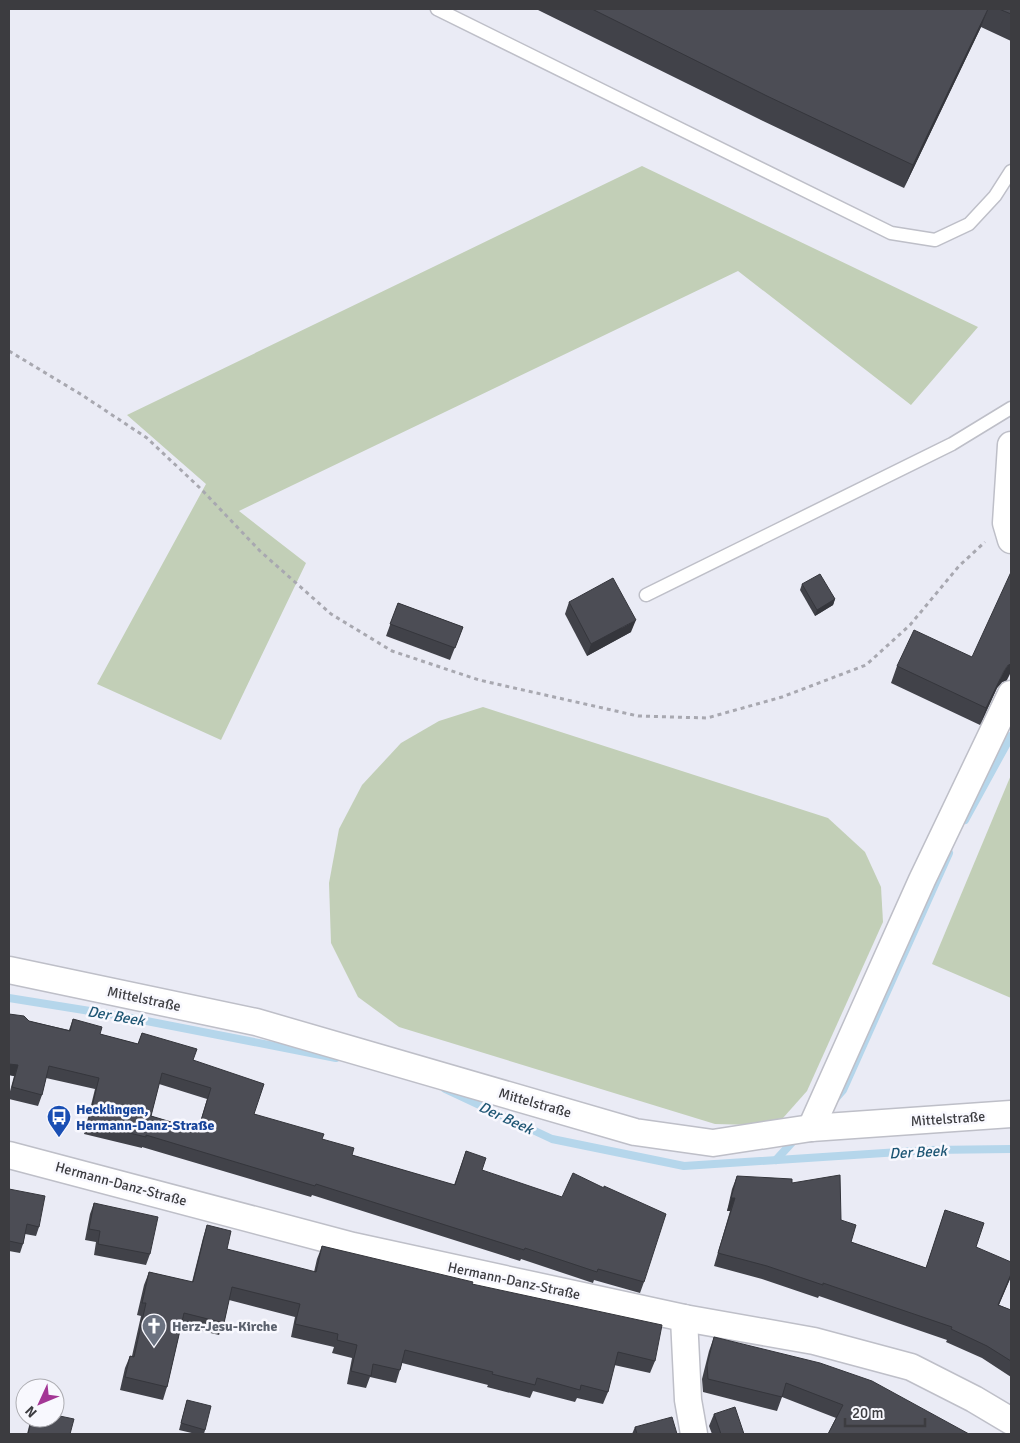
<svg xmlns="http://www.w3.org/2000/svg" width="1020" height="1443" font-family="Signika,sans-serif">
<rect width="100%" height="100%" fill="#eaebf5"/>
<!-- green -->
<g fill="#c2cfb7">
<polygon points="642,166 978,327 911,405 738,271 239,511 306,563 221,740 97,684 206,484 127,415"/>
<polygon points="483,707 828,818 865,852 881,887 883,922 807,1091 783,1118 752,1125 715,1124 399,1027 358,997 331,943 329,883 339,829 362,785 401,743 439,721"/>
<polygon points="1011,775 1011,998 932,964"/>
</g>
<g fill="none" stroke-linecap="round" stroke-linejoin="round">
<!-- stream -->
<g stroke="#b5d6eb" stroke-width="8">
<polyline points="965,820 1011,736"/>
<polyline points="9,998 121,1016 336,1058"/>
<polyline points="445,1089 552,1139 684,1166 930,1150 1011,1149"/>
<polyline points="836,1098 843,1090 949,853"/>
<polyline points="776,1160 796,1138"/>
</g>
<defs>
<g id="service">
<polyline points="437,9 891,233 935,240 969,224 995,196 1011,171"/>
<polyline points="646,595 952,444 1011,408"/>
</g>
<g id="minor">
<polyline points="1011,445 1006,523 1011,540"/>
<polyline points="9,970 256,1022 635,1132 713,1143 811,1128 1011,1114"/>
<polyline points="811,1128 922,880 1011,694"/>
<polyline points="9,1155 353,1246 684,1318 814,1341 911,1367 974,1399 1011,1421"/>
<polyline points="684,1318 688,1400 694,1434"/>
</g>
</defs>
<!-- service casing -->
<use href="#service" stroke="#bebfc8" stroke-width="15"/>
<!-- minor casing -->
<use href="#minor" stroke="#bebfc8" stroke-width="29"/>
<!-- path -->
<polyline stroke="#a8a8b0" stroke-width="3" stroke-dasharray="4 4" stroke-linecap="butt" points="9,351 82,395 147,438 201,489 260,551 331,614 392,651 479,680 638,716 707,718 782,697 866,665 910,625 959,566 985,542"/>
<!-- service -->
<use href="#service" stroke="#fff" stroke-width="12"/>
<!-- minor -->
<use href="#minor" stroke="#fff" stroke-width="26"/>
</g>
<!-- wall -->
<g fill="#414249" fill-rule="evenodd">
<polygon points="536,9 1011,9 1011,41 981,27 904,188 759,119"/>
<polygon points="802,584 835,599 833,605 815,616 800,590"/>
<polygon points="569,602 631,632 587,656 565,614"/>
<polygon points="398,603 463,627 450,660 386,636"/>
<polygon points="897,666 1007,680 1002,682 997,688 980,725 891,683"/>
<path d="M9 1014 29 1021 69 1030 73 1019 100 1034 138 1044 142 1033 193 1060 254 1114 322 1139 352 1155 454 1185 466 1151 482 1170 644 1282 640 1293 594 1280 593 1283 521 1259 520 1261 312 1195 311 1197 142 1147V1148L84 1134 95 1089 46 1078 42 1095 38 1106 9 1099V1095L14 1076 9 1075ZM159 1084 207 1099 198 1130 151 1116Z"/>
<polygon points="737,1176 792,1183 841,1220 851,1242 926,1268 945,1210 976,1247 1011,1276 999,1305 1011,1310 1011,1377 982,1358 946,1342 947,1340 819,1296 818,1298 762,1279 714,1266 730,1211 727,1211 732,1189"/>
<polygon points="9,1189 39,1227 36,1236 25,1234 23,1244 20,1253 9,1251"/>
<polygon points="94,1203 150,1254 146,1265 94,1255 96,1242 85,1240 90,1214"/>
<polygon points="207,1225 227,1249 314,1272 317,1259 322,1246 472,1284 655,1361 650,1373 614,1365 608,1392 603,1404 577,1398 575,1402 533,1391 530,1398 487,1387 488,1385 402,1363 396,1383 370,1377 366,1388 347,1384 352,1358 332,1353 334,1347 291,1337 295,1317 229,1300 224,1323 219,1335 181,1326 167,1387 163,1400 120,1390 125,1368 130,1356 132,1356 141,1316 137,1315 144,1285 149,1272 192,1282 203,1238"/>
<polygon points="714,1337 969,1434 828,1434 836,1418 782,1397 777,1411 703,1392 702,1379 709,1351"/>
<polygon points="187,1400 205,1430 204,1434 196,1434 179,1430"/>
<polygon points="714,1414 744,1434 712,1434 709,1426"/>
<polygon points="31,1418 55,1418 70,1434 27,1434"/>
<polygon points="635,1427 677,1434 632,1434"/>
</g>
<!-- shaded-wall -->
<g fill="#35363c">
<polygon points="988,9 981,27 904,188 913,165"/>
<polygon points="835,599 833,605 815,616 817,610"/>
<polygon points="636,620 631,632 587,656 591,644"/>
<polygon points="1011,664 1011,672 1007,680 1002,682 997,688 980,725 986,708 1004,671 1008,665"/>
<polygon points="9,1064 18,1065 14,1076 9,1075"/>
<polygon points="731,1198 735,1198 730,1211 727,1211"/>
<polygon points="1011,1274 1011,1277 993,1318 998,1305"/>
</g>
<!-- building -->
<g fill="#4c4d55" stroke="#35363c" fill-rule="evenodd">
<polygon points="592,9 988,9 913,165 767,96"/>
<polygon points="999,9 1011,9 1011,14"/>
<polygon points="1011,572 1011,664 1008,665 1004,671 986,708 897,666 914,630 972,657"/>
<polygon points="820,574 835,599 817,610 802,584"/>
<polygon points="613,578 636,620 591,644 569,602"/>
<polygon points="398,603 463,627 455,648 390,624"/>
<path d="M9 1014 24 1016 29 1021 70 1031 73 1019 102 1027 100 1034 138 1044 142 1033 197 1049 193 1060 264 1084 254 1114 324 1134 322 1139 354 1148 352 1155 455 1185 466 1151 486 1158 482 1170 562 1197 573 1173 604 1188V1186L666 1214 644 1282 598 1269 597 1272 525 1248 524 1250 316 1184 315 1186 146 1135V1137L88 1123 99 1078 49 1066 42 1095 12 1087 18 1065 9 1064ZM162 1073 211 1088 198 1130 151 1116Z"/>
<polygon points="840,1175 841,1220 856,1225 851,1242 926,1268 945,1210 984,1223 976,1247 1011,1262 1011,1274 998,1305 1011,1310 1011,1361 987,1346 951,1329 952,1327 823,1283 823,1285 767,1266 718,1253 735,1198 731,1198 737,1176 792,1179 792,1183"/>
<polygon points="9,1189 45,1196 39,1227 27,1224 23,1244 9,1241"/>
<polygon points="94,1203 158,1217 150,1254 98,1244 100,1231 89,1229"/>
<polygon points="207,1225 231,1231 227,1249 316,1272 322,1246 473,1282 472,1284 662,1325 655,1361 618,1352 608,1392 581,1385 580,1390 537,1378 535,1385 492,1374 493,1372 405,1350 400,1370 373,1364 371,1376 351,1371 357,1345 337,1340 338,1334 295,1324 300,1304 232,1287 224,1323 184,1313 167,1387 125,1377 130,1356 134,1357 146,1303 142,1303 149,1272 193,1282"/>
<polygon points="714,1337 820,1363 872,1381 969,1434 828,1434 843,1405 786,1383 782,1397 708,1379 707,1365"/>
<polygon points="187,1400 211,1406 205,1430 181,1423"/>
<polygon points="735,1407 744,1434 721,1434 714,1414"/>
<polygon points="55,1415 74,1419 70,1434 28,1434 32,1418 55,1418"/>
<polygon points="672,1417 677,1434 637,1434 635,1427"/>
</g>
<!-- icons -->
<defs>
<symbol id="bus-pin" viewBox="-11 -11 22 30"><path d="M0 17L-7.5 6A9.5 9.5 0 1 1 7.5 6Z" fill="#1a4fb4" stroke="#f8f8fe"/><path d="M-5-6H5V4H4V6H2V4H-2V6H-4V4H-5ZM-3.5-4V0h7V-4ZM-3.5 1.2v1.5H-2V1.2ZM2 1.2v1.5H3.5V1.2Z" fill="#fff"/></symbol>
<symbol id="church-pin" viewBox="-11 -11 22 30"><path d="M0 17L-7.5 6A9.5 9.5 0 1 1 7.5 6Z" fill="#6b7280" stroke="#f8f8fe"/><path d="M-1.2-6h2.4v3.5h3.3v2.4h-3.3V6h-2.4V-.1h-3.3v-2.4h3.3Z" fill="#fff"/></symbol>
</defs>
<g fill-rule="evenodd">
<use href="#bus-pin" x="45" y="1103" width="28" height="38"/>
<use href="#church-pin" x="140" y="1312" width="28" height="38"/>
</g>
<g text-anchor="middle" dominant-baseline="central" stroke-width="5" stroke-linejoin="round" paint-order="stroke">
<!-- street labels -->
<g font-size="14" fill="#3c3c40" stroke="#f8f8fe">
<text transform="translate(144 999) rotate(12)">Mittelstraße</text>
<text transform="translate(535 1103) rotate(16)">Mittelstraße</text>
<text transform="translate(948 1119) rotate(-4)">Mittelstraße</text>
<text transform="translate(121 1184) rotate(15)">Hermann-Danz-Straße</text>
<text transform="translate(514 1281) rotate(12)">Hermann-Danz-Straße</text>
</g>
<!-- transit labels -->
<g font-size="14" font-weight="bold" fill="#164399" stroke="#f8f8fe" text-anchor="start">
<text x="76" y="1109">Hecklingen,<tspan x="76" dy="16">Hermann-Danz-Straße</tspan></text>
</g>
<!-- worship labels -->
<g font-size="14" font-weight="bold" fill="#5b616d" stroke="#f8f8fe" text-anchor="start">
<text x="172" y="1326">Herz-Jesu-Kirche</text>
</g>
<!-- water labels -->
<g font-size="15" font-style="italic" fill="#1e5674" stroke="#f8f8fe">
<text transform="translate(116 1016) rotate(10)">Der Beek</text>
<text transform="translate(506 1118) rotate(25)">Der Beek</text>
<text transform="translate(918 1152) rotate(-3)">Der Beek</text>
</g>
</g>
<!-- border -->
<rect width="1020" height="1443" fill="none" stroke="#3c3c40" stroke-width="20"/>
<!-- north arrow -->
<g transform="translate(40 1403) rotate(226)"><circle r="24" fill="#f8f8fe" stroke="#adadb2"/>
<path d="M0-4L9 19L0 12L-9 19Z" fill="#a33695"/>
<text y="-8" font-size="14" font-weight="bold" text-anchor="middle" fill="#3c3c40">N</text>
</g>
<!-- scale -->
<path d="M845 1418v8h80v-8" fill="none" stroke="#3c3c40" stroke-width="2.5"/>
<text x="852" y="1418" font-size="15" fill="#3c3c40" stroke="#f8f8fe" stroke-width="4" paint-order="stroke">20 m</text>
</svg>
